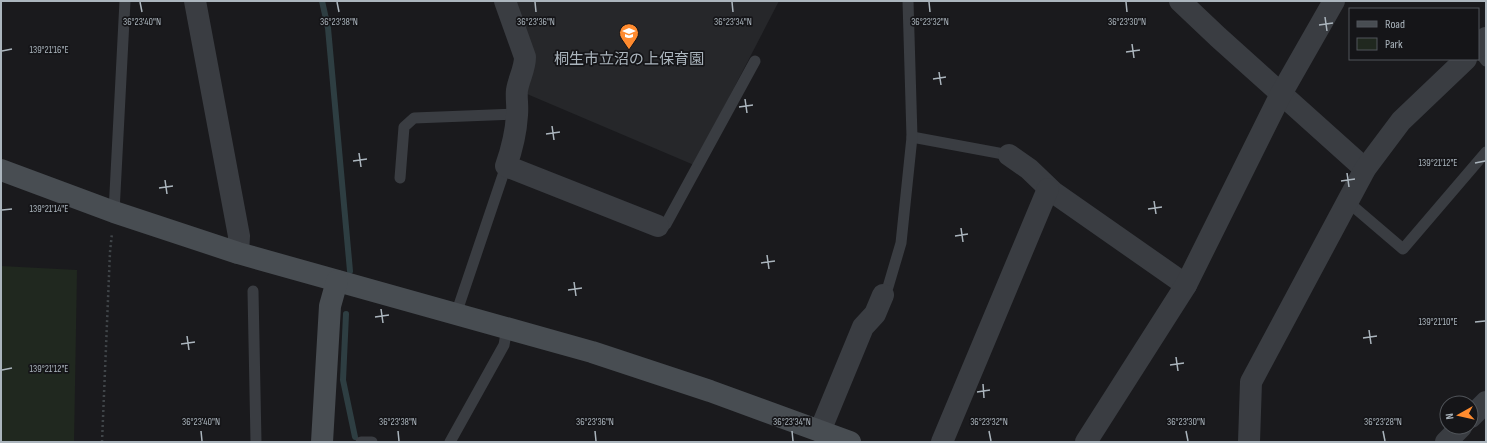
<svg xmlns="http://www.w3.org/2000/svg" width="1487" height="443" font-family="'Sofia Sans Condensed','Noto Sans JP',sans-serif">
<rect width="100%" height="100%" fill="#1a1a1d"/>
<!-- built -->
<polygon fill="#26272a" points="514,1 779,1 694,165 527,94"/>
<!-- green -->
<polygon fill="#20281f" points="1,266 77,270 74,442 1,442"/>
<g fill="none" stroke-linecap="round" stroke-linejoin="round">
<!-- stream -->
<g stroke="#2e3e42" stroke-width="6">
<polyline points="322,1 328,28 350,271"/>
<polyline points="346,314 343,380 355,437"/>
</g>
<!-- path -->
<polyline stroke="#404549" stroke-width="2.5" stroke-dasharray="2 3" stroke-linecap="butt" points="102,442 110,252 112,233"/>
<!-- lane -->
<g stroke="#3a3d42" stroke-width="11">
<polyline points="1478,51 1486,61"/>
<polyline points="912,137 1009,155"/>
<polyline points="400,178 404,127 414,118 517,114"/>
<polyline points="1348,202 1403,249 1486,152"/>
<polyline points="114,212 125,1"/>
<polyline points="658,226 662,227 666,224 755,61"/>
<polyline points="253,291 256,442"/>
<polyline points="883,295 888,287 901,243 912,137 908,1"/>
<polyline points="456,314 506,166"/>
<polyline points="361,442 372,442"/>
<polyline points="450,442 504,345 507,328"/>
</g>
<!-- street -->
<g stroke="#3a3d42" stroke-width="22">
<polyline points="195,1 239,236 238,253"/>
<path d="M505 1 525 57C525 69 519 78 517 90 516 98 518 106 517 115 516 132 512 149 506 166L658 226"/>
<polyline points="1180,1 1218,37 1365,169"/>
<polyline points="1478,47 1486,38"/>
<polyline points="1009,155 1029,169 1053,192 1186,285"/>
<polyline points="1471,417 1486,402"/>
<polyline points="820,431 863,327 875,314 883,295"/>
<polyline points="942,442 1048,189"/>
<polyline points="1086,442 1186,285 1281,94 1334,1"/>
<polyline points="1249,442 1251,382 1365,169 1401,121 1466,59"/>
<polyline points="1446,442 1461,427"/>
</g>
<!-- secondary -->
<g stroke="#484d52" stroke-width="22">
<polyline points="1,170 114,212 238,253 592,352 710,391 850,442"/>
<polyline points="322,442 330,306 337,281"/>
</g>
</g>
<!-- ticks -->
<path fill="none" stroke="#abb5bd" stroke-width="1.5" d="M140 2 142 12M337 2 339 12M535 2 536 12M732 2 733 12M929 2 930 12M1126 2 1127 12M1325 17 1327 31M1319 25 1333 23M1132 44 1134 58M2 51 12 49M1126 52 1140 50M939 72 941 85M933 79 946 77M745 99 747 113M739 107 753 105M552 126 554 140M546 134 560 132M359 153 361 167M353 161 367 159M1475 163 1485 161M1347 173 1349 187M165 180 167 194M1341 181 1355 179M159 188 173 186M1154 201 1156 214M1148 209 1162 207M2 210 12 209M961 228 963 242M955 236 968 234M767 255 769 269M761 263 775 261M574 282 576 296M568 290 582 288M381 309 383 323M375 317 389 315M1475 322 1485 321M1369 330 1371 344M187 336 189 350M1363 338 1377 336M181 344 195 342M1176 357 1178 371M1170 365 1184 363M2 370 12 368M983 384 984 398M977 392 990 390M201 431 202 441M398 431 399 441M595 431 596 441M792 431 793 441M989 431 991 441M1186 431 1188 441M1383 431 1385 441"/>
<!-- icons -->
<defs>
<symbol id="school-pin" viewBox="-11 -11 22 30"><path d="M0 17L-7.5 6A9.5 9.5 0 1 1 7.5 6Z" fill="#ff8b2f" stroke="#151518"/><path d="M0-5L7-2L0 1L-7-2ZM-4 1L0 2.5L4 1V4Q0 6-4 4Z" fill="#fff"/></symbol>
</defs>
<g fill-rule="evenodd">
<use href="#school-pin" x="618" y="22" width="22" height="30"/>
</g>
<g text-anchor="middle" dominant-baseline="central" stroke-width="3.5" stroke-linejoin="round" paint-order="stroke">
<!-- poi labels -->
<g font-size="15" fill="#abb5bd" stroke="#151518">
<text x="629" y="59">桐生市立沼の上保育園</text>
</g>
</g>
<g font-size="10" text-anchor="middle" fill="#abb5bd" stroke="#151518" stroke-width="3.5" stroke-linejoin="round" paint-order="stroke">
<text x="142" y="25">36°23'40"N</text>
<text x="339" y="25">36°23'38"N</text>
<text x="536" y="25">36°23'36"N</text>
<text x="733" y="25">36°23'34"N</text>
<text x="930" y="25">36°23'32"N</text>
<text x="1127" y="25">36°23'30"N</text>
<text x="49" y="53">139°21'16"E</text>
<text x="1438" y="166">139°21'12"E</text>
<text x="49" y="212">139°21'14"E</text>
<text x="1438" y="325">139°21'10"E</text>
<text x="49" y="372">139°21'12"E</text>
<text x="201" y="425">36°23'40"N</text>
<text x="398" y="425">36°23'38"N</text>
<text x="595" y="425">36°23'36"N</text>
<text x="792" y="425">36°23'34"N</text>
<text x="989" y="425">36°23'32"N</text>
<text x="1186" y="425">36°23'30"N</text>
<text x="1383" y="425">36°23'28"N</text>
</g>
<!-- border -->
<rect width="1487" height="443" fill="none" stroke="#abb5bd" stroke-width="4"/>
<!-- legend -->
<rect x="1349" y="8" width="130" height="52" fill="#151518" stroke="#51555a"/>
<rect x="1357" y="21" width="20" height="6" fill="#484d52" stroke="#51555a"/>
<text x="1385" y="28" font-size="12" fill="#abb5bd">Road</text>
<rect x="1357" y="38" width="20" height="12" fill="#20281f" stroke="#51555a"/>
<text x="1385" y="48" font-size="12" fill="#abb5bd">Park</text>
<!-- north arrow -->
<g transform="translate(1459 415) rotate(262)"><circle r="19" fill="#151518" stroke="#51555a"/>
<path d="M0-3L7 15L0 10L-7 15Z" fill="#ff8b2f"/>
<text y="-6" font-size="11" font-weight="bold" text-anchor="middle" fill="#abb5bd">N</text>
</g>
</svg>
